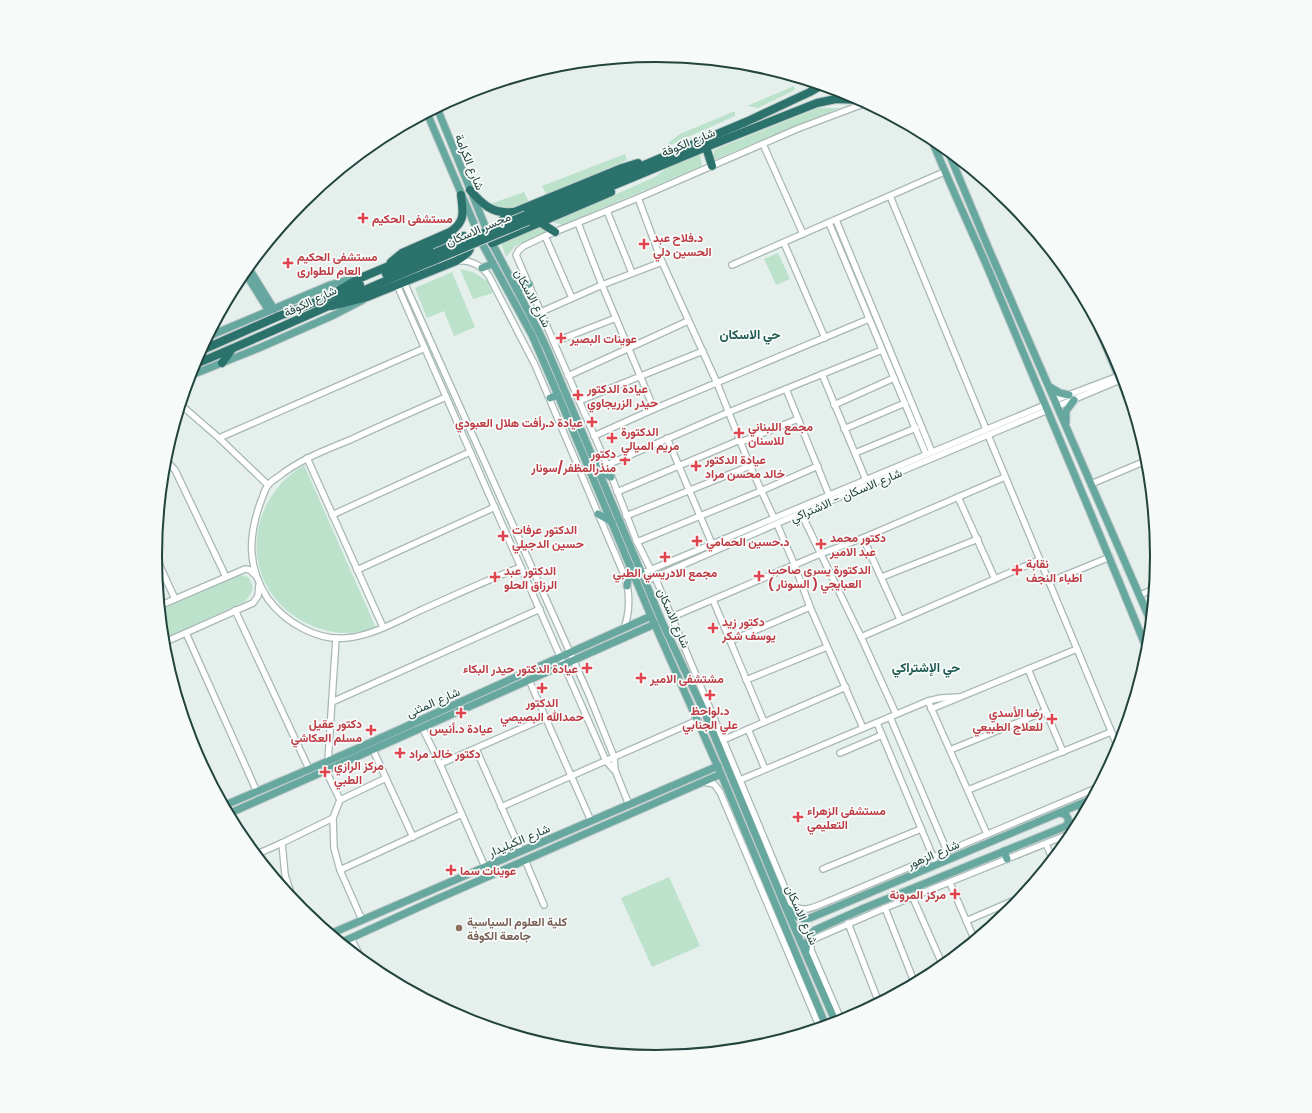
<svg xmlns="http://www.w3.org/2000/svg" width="1312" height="1113" font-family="Poppins,Vazirmatn,sans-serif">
<rect width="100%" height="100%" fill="#e5efec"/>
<!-- green -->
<g fill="#bce2cb">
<polygon points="794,86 795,90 758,108 747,106"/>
<polygon points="819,108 840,108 714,160 714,150"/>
<polygon points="735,111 735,116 668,146 668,143 680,134"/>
<polygon points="625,154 627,160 546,194 542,186"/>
<polygon points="700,154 702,166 562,225 553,222 655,177 667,168"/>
<polygon points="524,192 529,202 507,209 490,204"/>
<polygon points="540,227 551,231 515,246 506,257 501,243"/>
<polygon points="778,253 790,279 776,285 764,259"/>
<polygon points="460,269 473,272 487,281 493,293 473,299"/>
<polygon points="452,272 475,327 454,336 444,311 427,318 415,288"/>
<path d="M304 465 376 628C366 630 356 633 346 633 325 633 306 625 290 613 238 572 250 497 304 465Z"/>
<path d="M241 575 248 577C256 589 253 592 244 602L163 639 160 610Z"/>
<polygon points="669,877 700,946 652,967 621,898"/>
</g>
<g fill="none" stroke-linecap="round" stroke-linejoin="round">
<defs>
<g id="minor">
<polyline points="763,144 803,234"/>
<polyline points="890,196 986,429"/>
<polyline points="638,198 662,262 717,383 750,466 774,518"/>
<polyline points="607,211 632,273"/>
<polyline points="836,220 932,452"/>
<polyline points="578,223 602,285 654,409"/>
<polyline points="829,223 926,454"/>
<polyline points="545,236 572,298"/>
<polyline points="784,243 825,338"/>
<path d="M457 261C470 260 481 265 489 276L535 365 625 577C630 592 630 613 624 628"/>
<polyline points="732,265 944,172"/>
<polyline points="404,282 589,695 614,757 615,770 629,805"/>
<polyline points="397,285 606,761 614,770"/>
<polyline points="541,312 602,285 662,262"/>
<polyline points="554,342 616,318"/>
<polyline points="822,374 866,480"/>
<polyline points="568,376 688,321"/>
<polyline points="786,389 829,495"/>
<path d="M446 397C414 411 382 425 350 440 325 450 299 460 278 477 275 479 270 482 268 485 265 489 263 496 261 501 248 536 247 567 268 599 285 622 317 641 346 638 371 636 396 622 419 611 453 596 487 580 521 567"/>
<polyline points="1055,400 1119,376"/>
<polyline points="579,401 703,351"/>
<polyline points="181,405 219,438 268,485"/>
<polyline points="834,405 894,378"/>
<polyline points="1058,406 1120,380"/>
<polyline points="844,429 905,403"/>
<polyline points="988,435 1119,750"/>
<polyline points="594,436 654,409 869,319"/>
<polyline points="219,438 425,348"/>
<polyline points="667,438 712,544"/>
<polyline points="741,442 798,419"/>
<polyline points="855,453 916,428"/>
<polyline points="164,458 175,470 226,577"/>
<polyline points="307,458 383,627"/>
<polyline points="607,465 729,412 882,350"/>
<polyline points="1091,484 1148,460"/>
<polyline points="617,492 740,440"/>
<polyline points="958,497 995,579"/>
<polyline points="801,513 861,637 896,714"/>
<polyline points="332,515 470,452"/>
<polyline points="626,516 750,466"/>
<polyline points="777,524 795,566 810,607 863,728"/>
<polyline points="863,538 900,619"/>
<polyline points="637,542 761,491 818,466"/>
<polyline points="155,555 175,599"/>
<polyline points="357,570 495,507"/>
<polyline points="651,570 637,542 607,465 516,255 519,250 524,246 545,236 638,198 797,129 866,103"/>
<polyline points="643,573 1045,405"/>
<path d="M655 577 792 905C805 915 820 904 834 899L1099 787"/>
<polyline points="882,577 978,539"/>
<polyline points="646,581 801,513 1048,410"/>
<polyline points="1049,582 1110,557"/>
<polyline points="1140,595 1154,589"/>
<polyline points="713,600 764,722"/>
<polyline points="159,606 245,569 250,570 255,575"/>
<polyline points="235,610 309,769"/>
<polyline points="672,617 820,554 863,538 1005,477"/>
<polyline points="186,633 257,792"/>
<polyline points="861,637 1039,560"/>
<polyline points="730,641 810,607"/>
<polyline points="163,643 253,603 258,596 259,585"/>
<polyline points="1028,669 1063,752"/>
<polyline points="529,680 591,821"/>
<polyline points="746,680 827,647"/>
<polyline points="928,701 987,834"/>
<polyline points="332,702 540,609"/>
<polyline points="931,709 1077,649"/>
<polyline points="890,717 947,851"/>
<polyline points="877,723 936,864"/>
<polyline points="422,727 440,764 485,867"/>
<polyline points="748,729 765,769"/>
<polyline points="723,740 846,687"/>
<polyline points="476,749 521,851"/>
<polyline points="373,750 413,837"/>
<polyline points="950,750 1046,711"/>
<polyline points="840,753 882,735"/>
<polyline points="328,761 336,638"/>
<polyline points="440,764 545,718"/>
<polyline points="326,771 340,800"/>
<polyline points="740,780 928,701 941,698 959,697"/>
<polyline points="704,782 714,784 720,792 820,1028"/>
<polyline points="968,790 1111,732"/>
<polyline points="501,807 698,720"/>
<polyline points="282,843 285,875 294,902"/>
<polyline points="1046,844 1053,860"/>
<polyline points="255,855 282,843 333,818"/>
<polyline points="525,860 544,905"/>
<polyline points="823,869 921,829"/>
<polyline points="340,870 462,814"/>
<polyline points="950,883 975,941"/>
<polyline points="913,898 943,966"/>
<polyline points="885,908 915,984"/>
<polyline points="362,920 340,870 334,848 333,818 340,800 386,778"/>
<polyline points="966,921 1022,897"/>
<polyline points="848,923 879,1003"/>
<polyline points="351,938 363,962"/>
<polyline points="841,1020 869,1009"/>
<polyline points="842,1022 811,950 811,943 814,939 885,908 1074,832"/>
</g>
<g id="major">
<polyline points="437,108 492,243 539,332 547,349 663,624 704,711 785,906 836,1023"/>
<polyline points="427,113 484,247 532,335 558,395 651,616 721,774 826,1026"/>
<path d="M931 138C949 183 970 227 989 271 1042 398 1096 524 1148 652"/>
<polyline points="948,151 988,247 1151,622"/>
<polyline points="248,267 274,309"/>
<polyline points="482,268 492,264"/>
<polyline points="244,271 269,311"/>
<polyline points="517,290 529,284"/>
<polyline points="1094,318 1134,413"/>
<polyline points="207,337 330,285 344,281 358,279"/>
<polyline points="189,376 259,348 334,315 363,300"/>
<polyline points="1050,387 1060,393 1069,395"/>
<polyline points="550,398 558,395"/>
<polyline points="1066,422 1066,411 1074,400"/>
<polyline points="599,469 611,477"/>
<polyline points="598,514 612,522"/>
<polyline points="627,586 630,566"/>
<polyline points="1084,803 1081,808 1084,814"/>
<polyline points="223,806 354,750 651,616"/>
<path d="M1060 813 1066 815C1069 819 1069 823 1066 826"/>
<polyline points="228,814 655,624"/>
<polyline points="1004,851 1007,859"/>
<path d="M788 909C795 916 800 921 810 918L1092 799"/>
<polyline points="330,934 718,766"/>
<polyline points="340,943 428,903 721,774"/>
<path d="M806 950C806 942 808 936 815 930L862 909 1081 820"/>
</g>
<g id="highway">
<polyline points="706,147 712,166"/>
<path d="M470 190C482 204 492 214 512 212"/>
<polyline points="526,215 748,121 810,92 822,85"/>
<polyline points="528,221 706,147 817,103 836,99 860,100"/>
<polyline points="541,223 555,232"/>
<path d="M502 230C500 224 502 219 507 215L622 168 638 163"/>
<polyline points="492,243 611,192"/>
<path d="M391 262 402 253 450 232C466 221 463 212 461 195"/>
<polyline points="386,274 435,253"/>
<path d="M326 298 358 279 457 237 464 236 470 241C473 252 464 256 456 261L367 297 331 306"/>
<polyline points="200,351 279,316 360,285"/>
<polyline points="222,363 232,349"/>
<path d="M193 365C275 331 355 293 437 259"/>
</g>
</defs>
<!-- minor casing -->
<use href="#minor" stroke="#a7b8b4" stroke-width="8"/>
<!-- major casing -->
<use href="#major" stroke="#c1cac9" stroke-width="9"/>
<!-- highway casing -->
<use href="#highway" stroke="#c1cac9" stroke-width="10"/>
<!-- minor -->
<use href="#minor" stroke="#fff" stroke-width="5.5"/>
<!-- major -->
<use href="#major" stroke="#66a89f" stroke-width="7"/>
<!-- highway -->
<use href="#highway" stroke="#2b726c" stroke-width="8"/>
<defs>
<g id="highway-bridge">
<polyline points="435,253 526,215"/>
<polyline points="437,259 528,221"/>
</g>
</defs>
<!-- highway-bridge casing -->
<use href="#highway-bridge" stroke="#c1cac9" stroke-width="10" stroke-linecap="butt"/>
<!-- highway-bridge -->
<use href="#highway-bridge" stroke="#2b726c" stroke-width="8"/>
</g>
<!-- markers -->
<g fill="#e0444e" stroke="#f6fbf9" stroke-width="1.5">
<path d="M361 212h4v4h4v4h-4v4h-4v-4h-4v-4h4z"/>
<path d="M642 238h4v4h4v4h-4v4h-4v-4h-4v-4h4z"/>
<path d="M286 257h4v4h4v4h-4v4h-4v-4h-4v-4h4z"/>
<path d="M559 332h4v4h4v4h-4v4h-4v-4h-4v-4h4z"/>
<path d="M576 389h4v4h4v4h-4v4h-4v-4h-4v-4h4z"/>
<path d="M590 416h4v4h4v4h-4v4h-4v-4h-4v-4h4z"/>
<path d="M737 427h4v4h4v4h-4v4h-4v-4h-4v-4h4z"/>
<path d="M610 432h4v4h4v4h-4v4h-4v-4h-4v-4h4z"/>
<path d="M623 454h4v4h4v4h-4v4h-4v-4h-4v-4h4z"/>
<path d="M694 460h4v4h4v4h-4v4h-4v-4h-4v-4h4z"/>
<path d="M501 530h4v4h4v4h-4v4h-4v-4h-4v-4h4z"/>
<path d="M695 535h4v4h4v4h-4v4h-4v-4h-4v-4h4z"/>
<path d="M819 538h4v4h4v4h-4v4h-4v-4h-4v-4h4z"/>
<path d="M663 551h4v4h4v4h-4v4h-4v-4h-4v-4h4z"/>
<path d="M1015 564h4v4h4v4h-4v4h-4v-4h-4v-4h4z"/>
<path d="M757 570h4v4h4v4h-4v4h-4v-4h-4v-4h4z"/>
<path d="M493 571h4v4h4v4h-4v4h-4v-4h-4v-4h4z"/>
<path d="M711 622h4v4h4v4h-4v4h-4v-4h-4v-4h4z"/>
<path d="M585 662h4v4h4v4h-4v4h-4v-4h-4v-4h4z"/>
<path d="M639 672h4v4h4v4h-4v4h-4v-4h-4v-4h4z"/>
<path d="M540 682h4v4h4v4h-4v4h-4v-4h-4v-4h4z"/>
<path d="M708 689h4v4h4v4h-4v4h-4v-4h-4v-4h4z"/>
<path d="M459 707h4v4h4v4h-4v4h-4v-4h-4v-4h4z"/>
<path d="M1050 713h4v4h4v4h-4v4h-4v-4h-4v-4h4z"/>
<path d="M369 724h4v4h4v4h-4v4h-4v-4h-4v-4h4z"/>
<path d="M398 747h4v4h4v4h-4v4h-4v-4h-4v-4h4z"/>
<path d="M323 766h4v4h4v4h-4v4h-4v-4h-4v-4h4z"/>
<path d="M796 811h4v4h4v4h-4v4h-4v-4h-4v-4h4z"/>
<path d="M449 864h4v4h4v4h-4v4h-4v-4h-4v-4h4z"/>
<path d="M953 888h4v4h4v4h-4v4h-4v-4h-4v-4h4z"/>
</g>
<circle fill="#8d6e63" stroke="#f6fbf9" stroke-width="1.5" cx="459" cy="928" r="4"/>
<g text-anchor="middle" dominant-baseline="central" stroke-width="3.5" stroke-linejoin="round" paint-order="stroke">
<!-- street labels -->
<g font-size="12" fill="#22433e" stroke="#f6fbf9">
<text transform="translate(688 142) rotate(-22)">شارع الكوفة</text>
<text transform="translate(470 162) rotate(68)">شارع الكرامة</text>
<text transform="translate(478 229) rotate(-23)">مجسر الاسكان</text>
<text transform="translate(533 298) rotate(62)">شارع الاسكان</text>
<text transform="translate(310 301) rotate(-25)">شارع الكوفة</text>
<text transform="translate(846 495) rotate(-23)">شارع الاسكان - الاشتراكي</text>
<text transform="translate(674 618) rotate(66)">شارع الاسكان</text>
<text transform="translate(433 702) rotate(-24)">شارع المثنى</text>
<text transform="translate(519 840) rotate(-23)">شارع الكيليدار</text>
<text transform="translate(933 854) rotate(-23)">شارع الزهور</text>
<text transform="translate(802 915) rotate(66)">شارع الاسكان</text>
</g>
<!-- health labels -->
<g font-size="12" font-weight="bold" fill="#be3a42" stroke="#f6fbf9" text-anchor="start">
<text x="372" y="218">مستشفى الحكيم</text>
<text x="653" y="237">د.فلاح عبد<tspan x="653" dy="14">الحسين دلي</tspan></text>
<text x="297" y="256">مستشفى الحكيم<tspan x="297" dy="14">العام للطوارى</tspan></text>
<text x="570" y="338">عوينات البصير</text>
<text x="587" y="388">عيادة الدكتور<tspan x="587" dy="14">حيدر الزريجاوي</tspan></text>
<text x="583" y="422" text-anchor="end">عيادة د.رأفت هلال العبودي</text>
<text x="748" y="426">مجمع اللبناني<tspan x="748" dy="14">للاسنان</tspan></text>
<text x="621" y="431">الدكتورة<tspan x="621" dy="14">مريم الميالي</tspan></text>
<text x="616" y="453" text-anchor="end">دكتور<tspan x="616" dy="14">منذرالمظفر/سونار</tspan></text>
<text x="705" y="459">عيادة الدكتور<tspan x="705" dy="14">خالد محسن مراد</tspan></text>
<text x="512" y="529">الدكتور عرفات<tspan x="512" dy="14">حسين الدجيلي</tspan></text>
<text x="830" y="537">دكتور محمد<tspan x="830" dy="14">عبد الامير</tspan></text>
<text x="706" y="541">د.حسين الحمامي</text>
<text x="1026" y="563">نقابة<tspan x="1026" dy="14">اطباء النجف</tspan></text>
<text x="768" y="569">الدكتورة يسرى صاحب<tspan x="768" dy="14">العبايجي ( السونار )</tspan></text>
<text x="504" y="570">الدكتور عبد<tspan x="504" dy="14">الرزاق الحلو</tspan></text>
<text x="665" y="572" text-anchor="middle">مجمع الادريسي الطبي</text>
<text x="722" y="621">دكتور زيد<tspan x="722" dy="14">يوسف شكر</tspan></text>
<text x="578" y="668" text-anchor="end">عيادة الدكتور حيدر البكاء</text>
<text x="650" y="678">مشتشفى الامير</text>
<text x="542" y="702" text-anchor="middle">الدكتور<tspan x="542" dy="14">حمدالله البصيصي</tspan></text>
<text x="710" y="710" text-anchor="middle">د.لواحظ<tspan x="710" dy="14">علي الجنابي</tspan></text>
<text x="1043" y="712" text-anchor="end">رضا الأسدي<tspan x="1043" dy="14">للعلاج الطبيعي</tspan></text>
<text x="362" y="723" text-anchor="end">دكتور عقيل<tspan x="362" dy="14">مسلم العكاشي</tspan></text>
<text x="461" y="728" text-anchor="middle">عيادة د.أنيس</text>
<text x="409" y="753">دكتور خالد مراد</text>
<text x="334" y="765">مركز الرازي<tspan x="334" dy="14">الطبي</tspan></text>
<text x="807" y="810">مستشفى الزهراء<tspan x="807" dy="14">التعليمي</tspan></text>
<text x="460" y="870">عوينات سما</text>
<text x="946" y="894" text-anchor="end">مركز المرونة</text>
</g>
<!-- education labels -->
<g font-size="12" font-weight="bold" fill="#785e54" stroke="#f6fbf9" text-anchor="start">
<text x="467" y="921">كلية العلوم السياسية<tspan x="467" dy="14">جامعة الكوفة</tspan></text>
</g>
<!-- neighbourhood labels -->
<g font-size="13" font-weight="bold" fill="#1c5750" stroke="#f6fbf9">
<text x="750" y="334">حي الاسكان</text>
<text x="926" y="667">حي الإشتراكي</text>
</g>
</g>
<!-- crop -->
<path d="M0 0H1312V1113H0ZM162 556a494 494 0 1 1 988 0a494 494 0 1 1-988 0Z" fill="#f6fbf9" fill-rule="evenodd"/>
<path fill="none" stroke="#22433e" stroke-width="2" d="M162 556a494 494 0 1 1 988 0a494 494 0 1 1-988 0Z"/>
</svg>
